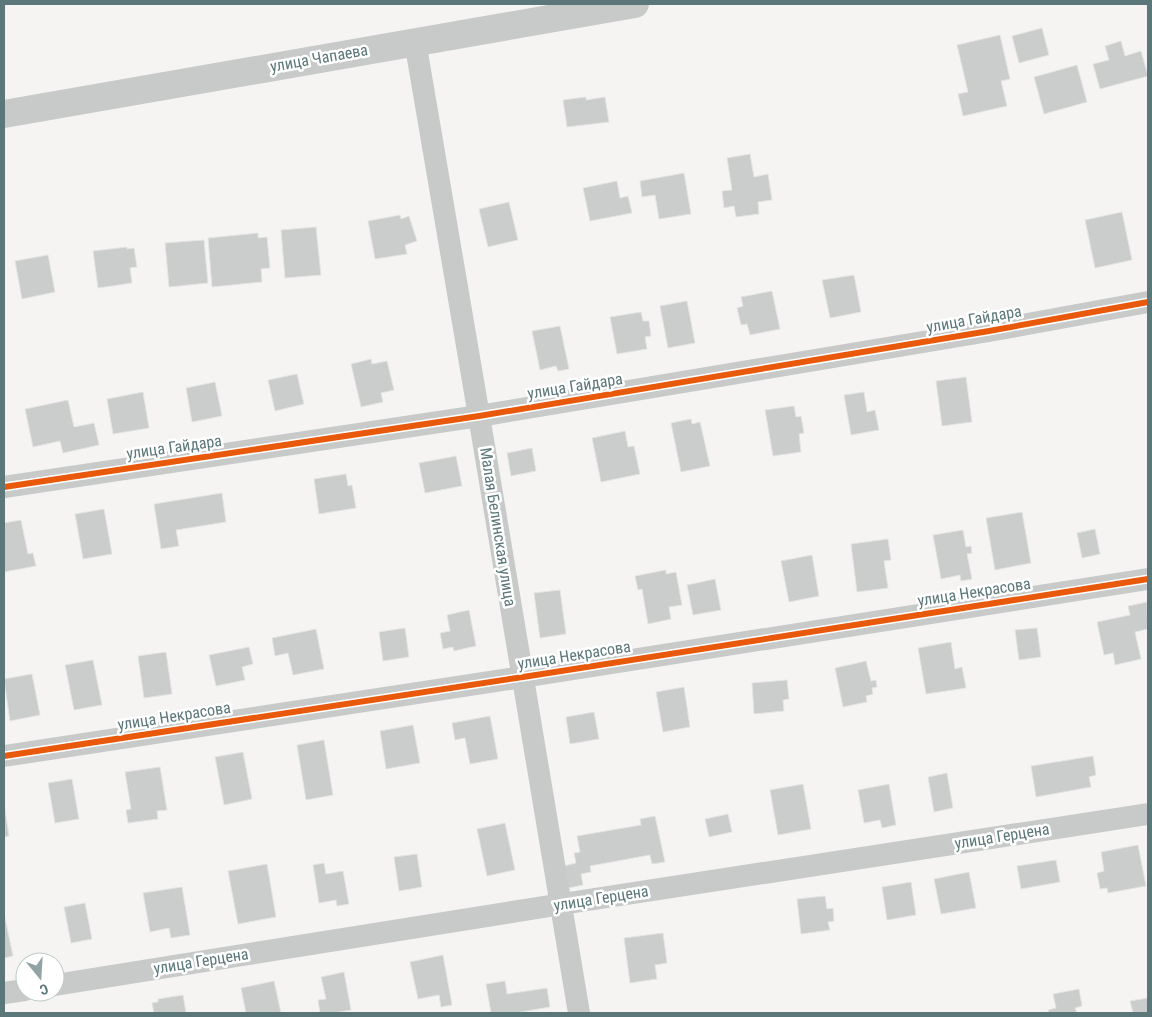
<svg xmlns="http://www.w3.org/2000/svg" width="1152" height="1017" font-family="'Roboto Condensed',sans-serif">
<rect width="100%" height="100%" fill="#f5f4f3"/>
<!-- building -->
<g fill="#cacdcc" stroke="#e4e4e3">
<polygon points="1042,28 1049,55 1019,63 1012,36"/>
<polygon points="1000,35 1010,79 1001,81 1007,106 963,116 958,94 968,92 957,45"/>
<polygon points="1121,41 1125,56 1141,51 1148,76 1100,89 1093,64 1109,60 1105,46"/>
<polygon points="1077,65 1087,102 1044,114 1034,77"/>
<polygon points="586,97 586,100 605,97 609,122 567,127 563,100"/>
<polygon points="750,154 754,177 768,174 772,200 758,202 759,214 736,217 734,206 724,208 722,191 732,190 727,158"/>
<polygon points="684,173 691,214 659,219 655,195 642,197 640,181"/>
<polygon points="617,181 620,198 628,196 632,213 590,221 583,188"/>
<polygon points="509,202 518,240 488,247 479,209"/>
<polygon points="1122,212 1132,260 1095,268 1085,220"/>
<polygon points="400,215 401,219 409,216 417,241 405,245 407,254 375,259 368,221"/>
<polygon points="316,227 321,275 285,278 281,230"/>
<polygon points="258,233 258,238 267,237 270,268 261,269 262,282 212,287 208,238"/>
<polygon points="204,240 208,283 169,287 165,243"/>
<polygon points="127,247 127,249 134,248 137,267 130,268 132,283 98,288 93,251"/>
<polygon points="48,255 55,292 22,299 15,261"/>
<polygon points="854,275 861,312 830,318 822,280"/>
<polygon points="772,291 780,329 750,335 747,324 741,325 737,308 743,306 741,297"/>
<polygon points="687,301 695,343 668,348 660,306"/>
<polygon points="641,312 643,321 649,321 651,336 645,337 647,349 617,354 610,317"/>
<polygon points="560,326 569,369 558,371 556,366 540,370 532,331"/>
<polygon points="371,359 372,364 387,361 394,390 381,393 383,402 361,407 351,364"/>
<polygon points="297,374 304,404 275,411 268,380"/>
<polygon points="966,377 972,422 942,426 936,381"/>
<polygon points="215,382 222,416 192,422 186,388"/>
<polygon points="143,392 149,428 113,434 107,399"/>
<polygon points="864,392 867,412 875,410 879,430 851,435 844,395"/>
<polygon points="68,400 74,427 94,423 99,445 63,453 60,441 33,447 25,409"/>
<polygon points="794,406 796,417 801,416 804,433 799,434 801,452 773,456 765,410"/>
<polygon points="691,419 692,424 700,422 710,466 681,472 671,423"/>
<polygon points="625,431 628,447 634,446 640,474 601,482 592,438"/>
<polygon points="532,448 536,471 511,476 507,453"/>
<polygon points="456,456 462,486 425,493 419,463"/>
<polygon points="346,474 348,486 352,485 356,508 319,514 314,479"/>
<polygon points="222,493 226,522 176,530 179,546 161,549 154,504"/>
<polygon points="104,509 112,554 83,559 75,514"/>
<polygon points="1022,512 1031,563 995,570 986,518"/>
<polygon points="21,520 28,554 33,553 36,566 4,572 4,523"/>
<polygon points="1095,529 1100,554 1082,558 1077,533"/>
<polygon points="963,530 966,547 971,546 972,553 967,554 972,579 961,581 960,575 941,579 933,535"/>
<polygon points="888,539 891,560 884,561 888,588 857,592 851,544"/>
<polygon points="812,555 819,596 789,602 781,561"/>
<polygon points="666,570 666,574 676,572 682,605 669,607 671,619 648,624 642,589 638,590 635,576"/>
<polygon points="715,579 721,610 693,615 687,585"/>
<polygon points="560,590 566,634 540,638 534,593"/>
<polygon points="1147,602 1148,629 1135,632 1141,659 1115,665 1113,653 1104,655 1097,622 1130,615 1128,606"/>
<polygon points="469,610 476,646 454,651 453,647 443,649 440,633 450,631 447,615"/>
<polygon points="405,628 409,657 383,661 379,632"/>
<polygon points="1037,628 1041,657 1019,660 1015,630"/>
<polygon points="316,629 324,669 293,675 288,653 275,656 272,638"/>
<polygon points="951,642 955,669 962,667 966,688 926,694 918,648"/>
<polygon points="249,647 253,664 242,667 245,680 216,686 209,655"/>
<polygon points="166,652 172,694 144,698 138,656"/>
<polygon points="93,660 102,705 74,710 65,665"/>
<polygon points="866,661 871,681 876,680 877,687 872,688 873,694 866,696 867,702 843,707 835,668"/>
<polygon points="32,674 40,715 10,721 4,679"/>
<polygon points="787,680 789,699 783,700 784,711 754,714 752,683"/>
<polygon points="684,687 690,727 663,732 656,692"/>
<polygon points="594,712 599,739 570,744 566,717"/>
<polygon points="490,716 498,759 470,764 465,738 455,740 452,723"/>
<polygon points="413,725 420,763 386,769 380,731"/>
<polygon points="324,740 333,795 306,800 297,745"/>
<polygon points="243,752 252,799 224,805 215,757"/>
<polygon points="1093,756 1096,775 1089,777 1091,787 1036,797 1031,766"/>
<polygon points="160,767 167,810 157,811 158,819 128,823 126,810 131,809 125,772"/>
<polygon points="947,773 953,808 934,812 928,777"/>
<polygon points="72,779 79,819 55,823 48,783"/>
<polygon points="803,784 811,829 778,835 770,790"/>
<polygon points="889,784 896,825 882,828 880,820 864,823 858,790"/>
<polygon points="4,803 9,836 4,837"/>
<polygon points="728,814 732,832 709,837 705,819"/>
<polygon points="655,816 665,862 652,864 650,855 590,866 591,872 581,874 583,885 568,888 564,866 576,863 574,853 580,852 577,836 641,825 640,819"/>
<polygon points="505,823 515,870 487,876 477,829"/>
<polygon points="1138,845 1146,886 1108,893 1107,888 1100,889 1097,873 1104,871 1101,852"/>
<polygon points="417,854 422,887 399,891 394,857"/>
<polygon points="1056,860 1060,882 1021,889 1017,866"/>
<polygon points="324,863 326,874 343,871 349,904 337,906 336,900 319,903 313,865"/>
<polygon points="267,864 276,917 238,924 228,871"/>
<polygon points="969,872 976,908 941,914 934,879"/>
<polygon points="911,882 916,915 887,920 882,887"/>
<polygon points="182,887 190,935 171,938 169,928 150,932 143,893"/>
<polygon points="825,896 827,909 833,908 834,921 828,922 830,930 801,934 797,899"/>
<polygon points="85,903 92,939 71,943 64,907"/>
<polygon points="4,913 13,956 4,958"/>
<polygon points="663,933 667,963 655,965 657,979 630,983 624,938"/>
<polygon points="443,955 452,1005 441,1007 439,995 418,999 410,962"/>
<polygon points="344,972 351,1010 333,1013 320,1013 318,1000 326,999 321,977"/>
<polygon points="274,981 281,1013 246,1013 241,988"/>
<polygon points="505,981 507,994 547,988 550,1007 515,1013 491,1013 486,984"/>
<polygon points="1079,989 1082,1006 1075,1008 1077,1013 1049,1013 1048,1010 1056,1008 1053,994"/>
<polygon points="183,995 186,1013 154,1013 152,1003 158,1002 158,999"/>
<polygon points="1148,998 1148,1013 1133,1013 1130,1001"/>
</g>
<g fill="none" stroke-linecap="round" stroke-linejoin="round">
<!-- minor -->
<g stroke="#c7cac9" stroke-width="22">
<polyline points="415,41 479,416 579,1013"/>
<polyline points="4,487 479,416 989,331 1148,302"/>
<polyline points="4,756 523,677 1148,579"/>
<polyline points="55,985 562,904 1148,814"/>
<polyline points="4,993 25,990"/>
</g>
<!-- tertiary -->
<polyline stroke="#c7cac9" stroke-width="28" points="4,114 635,4"/>
<defs>
<g id="cycleway">
<polyline points="4,487 479,416 989,331 1148,302"/>
<polyline points="4,756 523,677 1148,579"/>
</g>
</defs>
<!-- cycleway casing -->
<use href="#cycleway" stroke="#fff" stroke-width="9"/>
<!-- cycleway -->
<use href="#cycleway" stroke="#e8590c" stroke-width="6"/>
</g>
<g text-anchor="middle" dominant-baseline="central" stroke-width="5" stroke-linejoin="round" paint-order="stroke">
<!-- street labels -->
<g font-size="16" fill="#5b7779" stroke="#fff">
<text transform="translate(319 58) rotate(-10)">улица Чапаева</text>
<text transform="translate(974 319) rotate(-10)">улица Гайдара</text>
<text transform="translate(575 386) rotate(-9)">улица Гайдара</text>
<text transform="translate(174 447) rotate(-8)">улица Гайдара</text>
<text transform="translate(498 527) rotate(81)">Малая Белинская улица</text>
<text transform="translate(974 592) rotate(-9)">улица Некрасова</text>
<text transform="translate(574 655) rotate(-9)">улица Некрасова</text>
<text transform="translate(174 716) rotate(-9)">улица Некрасова</text>
<text transform="translate(1002 836) rotate(-9)">улица Герцена</text>
<text transform="translate(601 898) rotate(-9)">улица Герцена</text>
<text transform="translate(201 961) rotate(-9)">улица Герцена</text>
</g>
</g>
<!-- border -->
<rect width="1152" height="1017" fill="none" stroke="#5b7779" stroke-width="10"/>
<!-- north arrow -->
<g transform="translate(40 977) rotate(162)"><circle r="24" fill="#ffffff" stroke="#bdc9c9"/>
<path d="M0-4L9 19L0 12L-9 19Z" fill="#91a3a4"/>
<text y="-8" font-size="14" font-weight="bold" text-anchor="middle" fill="#5b7779">С</text>
</g>
</svg>
